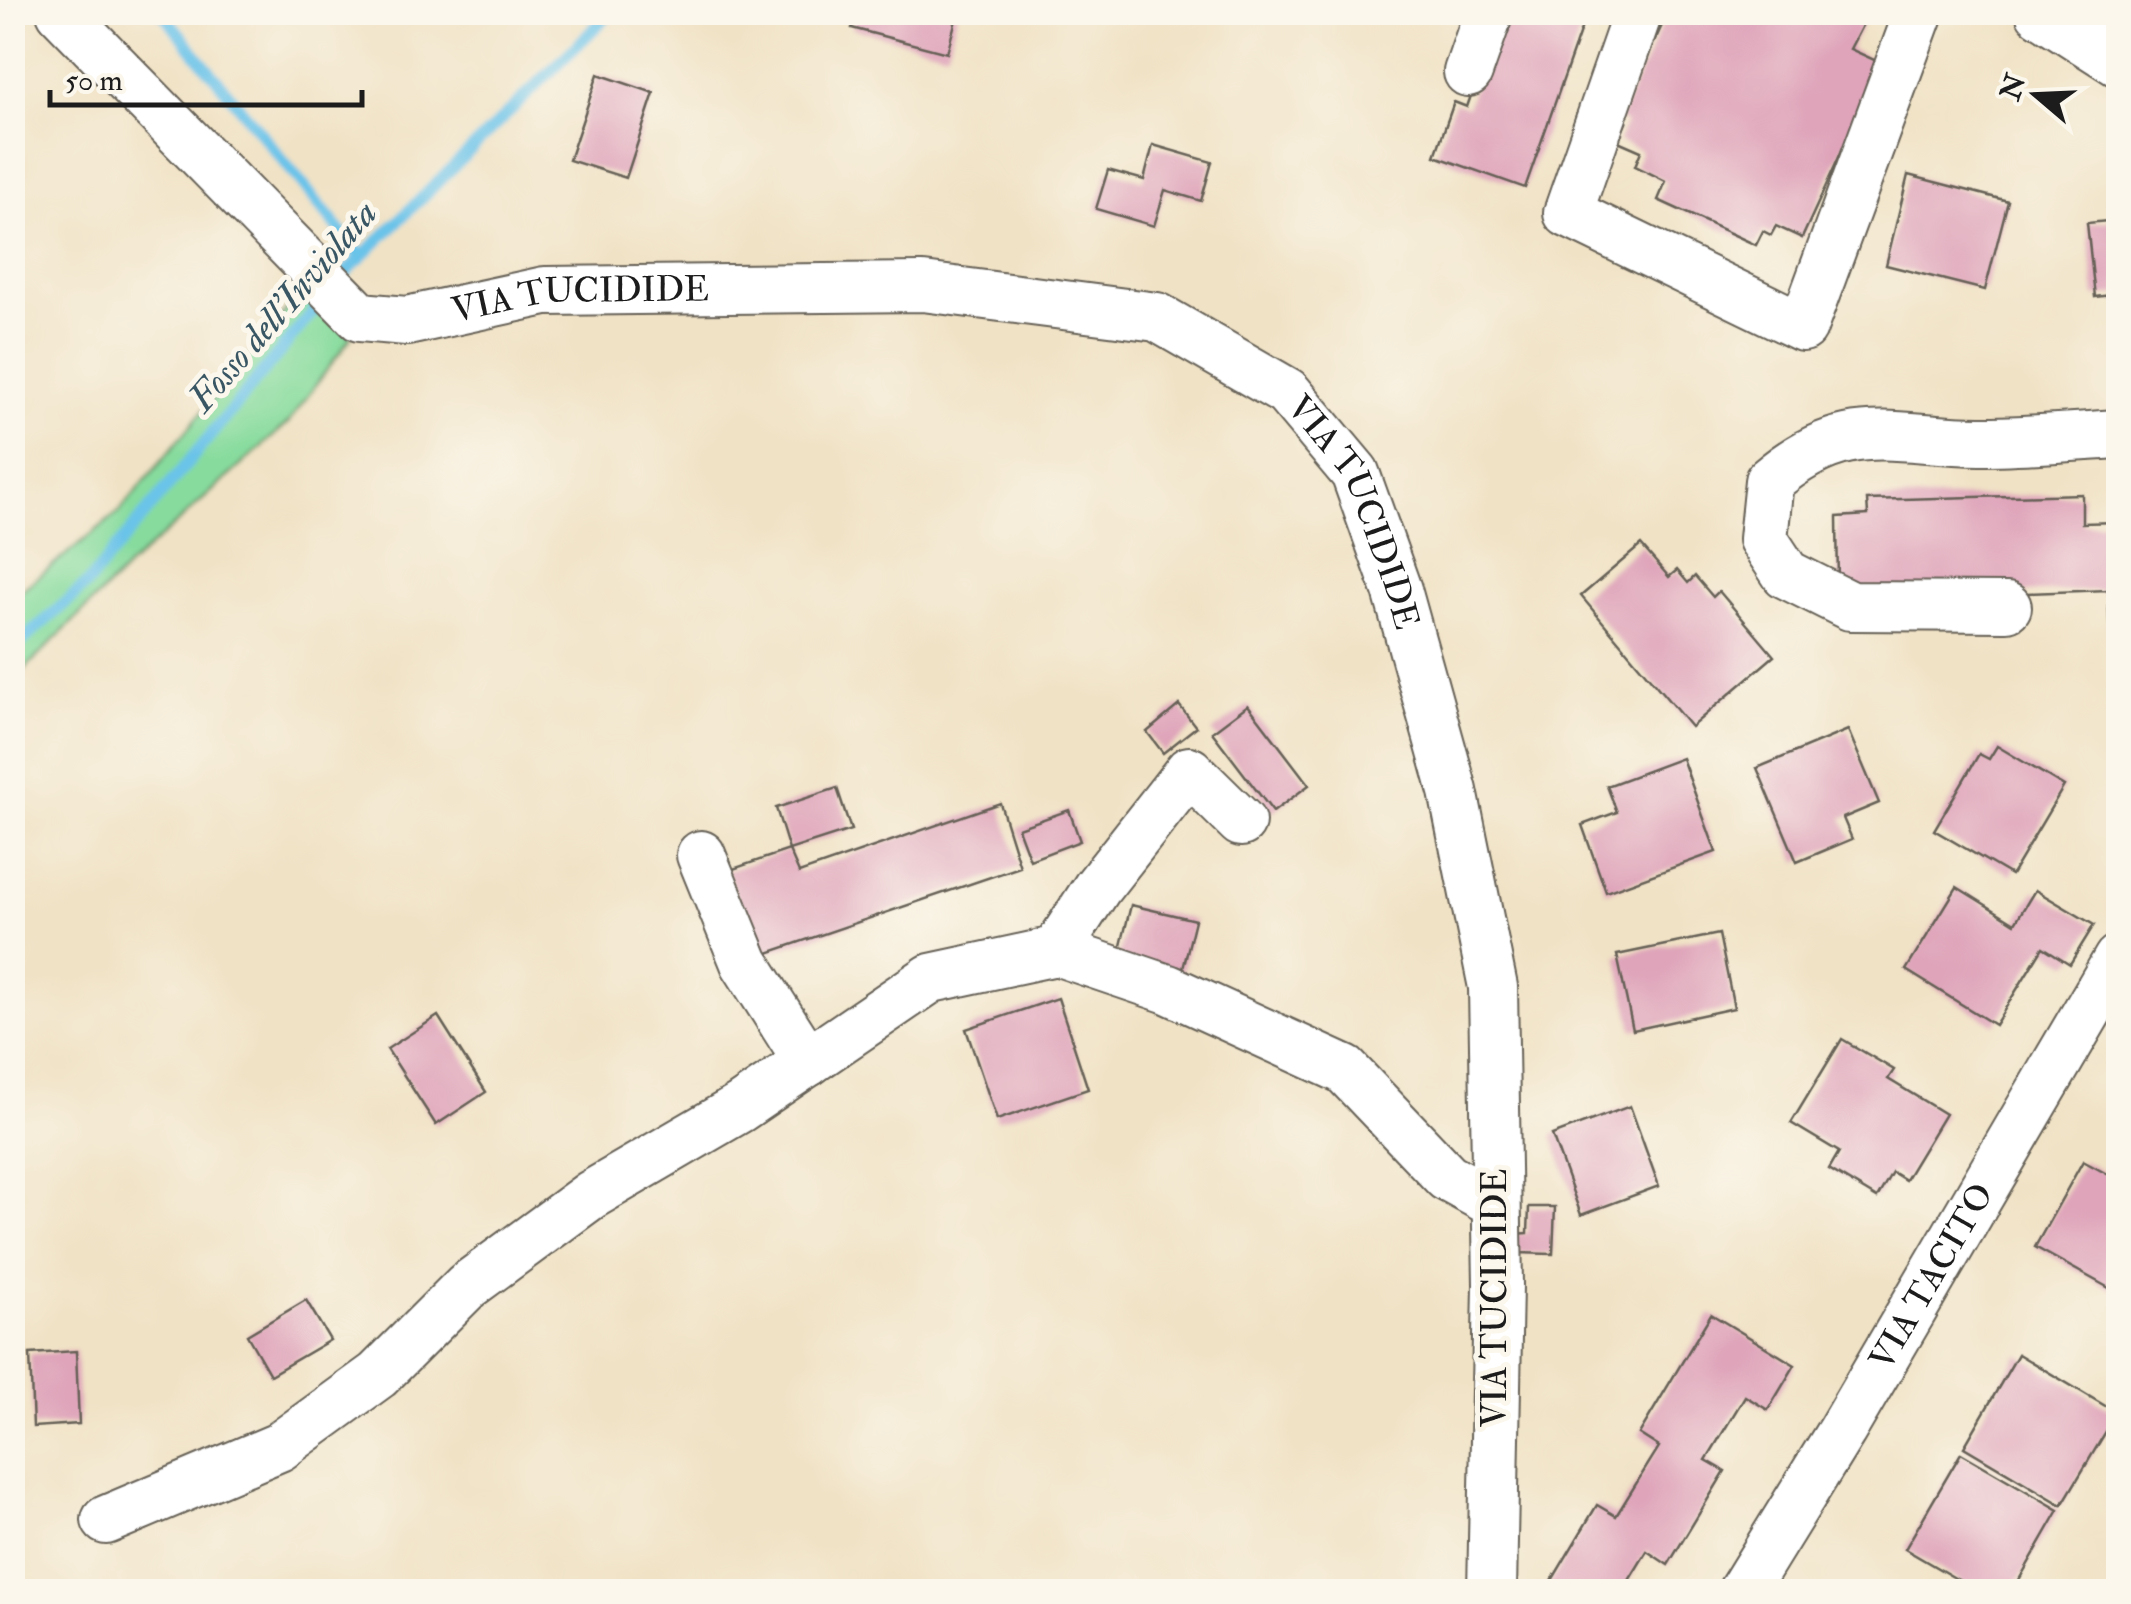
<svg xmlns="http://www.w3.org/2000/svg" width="2131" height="1604" font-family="'IM FELL Double Pica',serif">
<rect width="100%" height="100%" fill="#fbf7ec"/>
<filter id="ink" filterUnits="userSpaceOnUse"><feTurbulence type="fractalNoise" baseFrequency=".01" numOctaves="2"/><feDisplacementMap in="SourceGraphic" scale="20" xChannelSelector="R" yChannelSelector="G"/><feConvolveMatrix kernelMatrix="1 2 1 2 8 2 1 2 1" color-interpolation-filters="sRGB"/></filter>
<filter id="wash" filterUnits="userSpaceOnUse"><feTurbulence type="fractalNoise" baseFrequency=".0048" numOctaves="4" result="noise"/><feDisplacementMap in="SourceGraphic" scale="40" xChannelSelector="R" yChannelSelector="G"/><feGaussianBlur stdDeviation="2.25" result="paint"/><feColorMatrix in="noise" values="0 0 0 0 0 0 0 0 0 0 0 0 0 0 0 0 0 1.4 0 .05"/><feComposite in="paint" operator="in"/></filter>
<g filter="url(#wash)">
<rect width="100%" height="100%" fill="#f0e2c5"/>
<!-- green -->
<polygon fill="#87db9d" stroke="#527c5c" stroke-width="2.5" points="305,288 351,337 288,423 130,565 13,681 13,597 119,512"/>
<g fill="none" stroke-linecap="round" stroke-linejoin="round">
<!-- stream -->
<g stroke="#6bc3e9" stroke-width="12">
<polyline points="162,12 360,255"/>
<polyline points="338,280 611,12"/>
<polyline points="12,650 88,583 326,296"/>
</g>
</g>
<g id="blocks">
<!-- building -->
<g fill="#dfa4ba">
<polygon points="856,12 958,12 947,53 852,28"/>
<polygon points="1500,12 1587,12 1525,188 1435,156 1454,102 1467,107"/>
<polygon points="1668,12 1854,12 1866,18 1850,49 1883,64 1856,148 1845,144 1802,238 1776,226 1771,235 1763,231 1756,245 1658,200 1666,181 1635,166 1641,151 1618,141 1626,123 1619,120"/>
<polygon points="598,74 654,93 626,178 569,160"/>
<polygon points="1153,145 1212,162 1201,201 1165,190 1154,226 1096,209 1108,170 1144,180"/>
<polygon points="1908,175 2008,201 1985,290 1886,265"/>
<polygon points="2118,220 2118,294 2095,297 2087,223"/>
<polygon points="2082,494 2082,523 2118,522 2118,748 2113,744 2108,590 1864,599 1838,585 1837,517 1868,515 1867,500"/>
<polygon points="1641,545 1669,577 1677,570 1688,583 1695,576 1713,597 1719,591 1774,656 1691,727 1581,596"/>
<polygon points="1179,705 1196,727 1163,753 1147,732"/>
<polygon points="1248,705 1309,785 1273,812 1212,732"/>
<polygon points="1848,730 1879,803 1843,818 1852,839 1797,862 1757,768"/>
<polygon points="1997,746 2064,786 2011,875 1934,830 1979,754 1989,759"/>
<polygon points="1682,758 1716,852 1606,892 1582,825 1617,812 1607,786"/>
<polygon points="837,788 851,830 789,850 776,808"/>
<polygon points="1000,803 1020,867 759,956 727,871 789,850 799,873"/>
<polygon points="1069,810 1080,841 1030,860 1018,828"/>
<polygon points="1957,887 2015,923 2035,890 2094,925 2070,964 2043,947 1995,1025 1906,970"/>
<polygon points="1131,905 1195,920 1181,977 1117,962"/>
<polygon points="1719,934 1734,1008 1633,1030 1617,955"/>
<polygon points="1058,998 1088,1089 997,1120 966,1029"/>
<polygon points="438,1016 486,1092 436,1125 387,1049"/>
<polygon points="1842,1039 1894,1070 1888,1079 1945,1114 1905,1180 1892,1172 1877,1198 1829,1169 1839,1152 1791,1123"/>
<polygon points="1630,1106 1659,1186 1581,1215 1552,1135"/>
<polygon points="2083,1161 2118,1180 2118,1293 2035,1247"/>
<polygon points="1529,1207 1555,1207 1553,1254 1515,1253 1515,1234 1528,1233"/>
<polygon points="306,1300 330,1340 270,1375 247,1335"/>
<polygon points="1711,1314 1795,1365 1768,1410 1745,1396 1706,1460 1725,1471 1668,1565 1647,1551 1622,1592 1545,1592 1597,1505 1616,1516 1659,1447 1639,1434"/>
<polygon points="76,1351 79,1424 33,1427 30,1354"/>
<polygon points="2018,1354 2117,1413 2062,1505 1964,1447"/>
<polygon points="1961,1453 2059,1510 2012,1592 1979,1592 1905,1549"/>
</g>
</g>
</g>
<g filter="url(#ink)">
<use href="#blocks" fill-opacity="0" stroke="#666157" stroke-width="2.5"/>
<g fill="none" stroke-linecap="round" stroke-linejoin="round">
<defs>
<g id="minor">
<path id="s1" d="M61 12 360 317 407 321 545 291 923 287 1157 317 1287 392 1355 473 1397 590 1453 791 1493 987 1498 1285 1492 1592"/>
<polyline points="1638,12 1568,213 1803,327 1919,12"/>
<polyline points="2040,12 2118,62"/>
<polyline points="1468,72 1489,12"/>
<path d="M2007 607 1850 606 1786 574 1763 539 1769 481C1846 415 1889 440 1980 441 2026 441 2072 437 2118 434"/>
<polyline points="701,855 745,963 808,1062"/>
<polyline points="1056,951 1097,888 1189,771 1241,822"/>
<polyline points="106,1520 279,1447 378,1375 467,1286 591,1195 740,1108 931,978 1056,951 1168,989 1345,1070 1447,1177 1496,1204"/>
<path id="s2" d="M1742 1592 1842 1430 2118 959"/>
</g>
</defs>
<!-- minor casing -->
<use href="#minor" stroke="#666157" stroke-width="52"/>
<!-- minor -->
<use href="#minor" stroke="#fff" stroke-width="48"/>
</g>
</g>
<g text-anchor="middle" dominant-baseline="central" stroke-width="10" stroke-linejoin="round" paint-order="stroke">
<!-- street labels -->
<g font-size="35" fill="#1c1c1c" stroke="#fbf7ec">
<text stroke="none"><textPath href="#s1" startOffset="650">VIA TUCIDIDE</textPath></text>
<text stroke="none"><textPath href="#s1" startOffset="1520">VIA TUCIDIDE</textPath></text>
<text stroke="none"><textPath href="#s2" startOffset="368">VIA TACITO</textPath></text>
<text transform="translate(1495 1298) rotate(-90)">VIA TUCIDIDE</text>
</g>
<!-- water labels -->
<g font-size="38" font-style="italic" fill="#385664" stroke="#fbf7ec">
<text transform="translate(283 306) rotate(-49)">Fosso dell'Inviolata</text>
</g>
</g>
<!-- margin -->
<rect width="2131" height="1604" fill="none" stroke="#fbf7ec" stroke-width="50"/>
<!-- north arrow -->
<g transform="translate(2036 95) rotate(289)" stroke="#fbf7ec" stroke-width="8" paint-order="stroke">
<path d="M0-8L18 38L0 25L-18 38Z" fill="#1c1c1c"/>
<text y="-15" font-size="28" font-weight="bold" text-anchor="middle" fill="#1c1c1c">N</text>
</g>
<!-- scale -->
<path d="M50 90v15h312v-15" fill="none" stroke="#1c1c1c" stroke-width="5"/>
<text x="65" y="90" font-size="30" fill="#1c1c1c" stroke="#fbf7ec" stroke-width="8" paint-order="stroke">50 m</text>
</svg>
